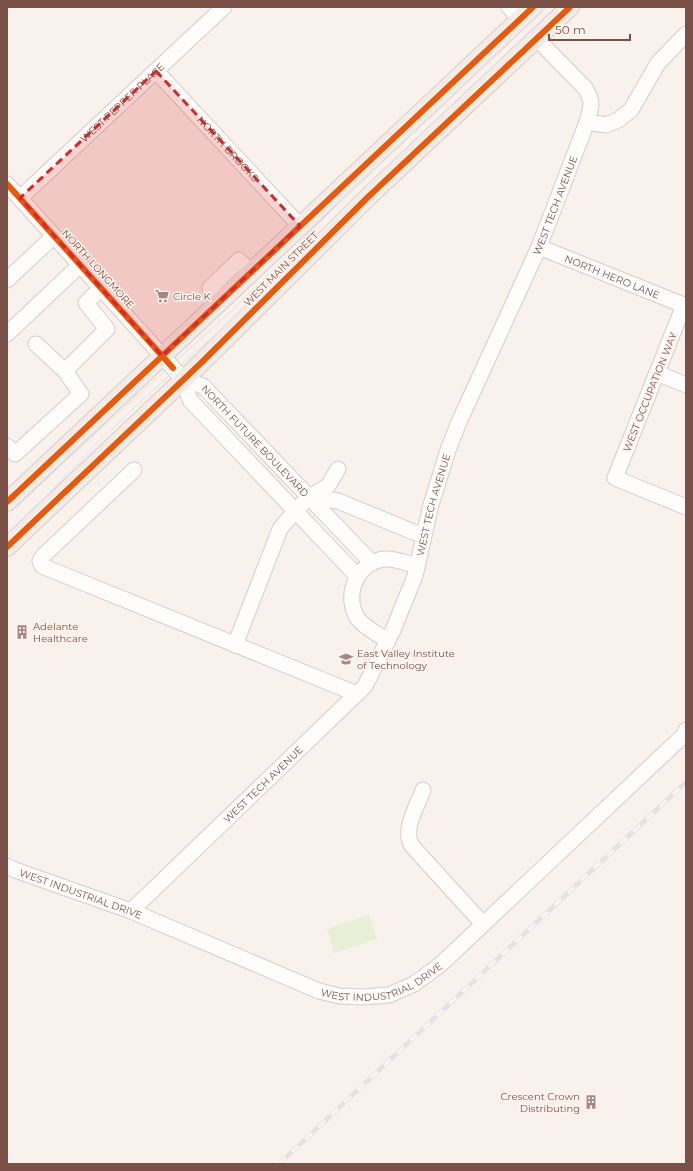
<svg xmlns="http://www.w3.org/2000/svg" width="693" height="1171" font-family="Montserrat,sans-serif">
<rect width="100%" height="100%" fill="#f9f1eb"/>
<!-- pitch -->
<polygon fill="#e9efd4" points="369,915 377,939 334,953 327,929"/>
<g fill="none" stroke-linecap="round" stroke-linejoin="round">
<defs>
<g id="minor">
<polyline points="509,7 520,19"/>
<path id="s1" d="M156 71 300 226"/>
<polyline points="587,122 606,125 618,120 631,110 658,63 686,34"/>
<polyline points="7,184 183,379 190,400 357,576"/>
<path id="s2" d="M20 198 224 7"/>
<path id="s3" d="M539 247 686 306"/>
<polyline points="7,280 54,236"/>
<polyline points="222,300 210,288 239,260 251,272"/>
<polyline points="684,305 615,478 686,507"/>
<polyline points="7,334 80,265"/>
<polyline points="36,344 65,371"/>
<polyline points="657,373 686,385"/>
<path id="s4" d="M183 379 203 386 372 563"/>
<polyline points="7,446 15,454 81,394 65,371 107,329 86,303 101,288"/>
<polyline points="134,470 44,555 40,561 42,566 357,694"/>
<polyline points="309,497 338,501 423,536"/>
<path d="M388 641C378 634 365 628 358 619 343 597 356 563 384 559 395 558 406 563 417 566"/>
<polyline points="235,645 280,529 295,511 309,497 328,486 338,469"/>
<path d="M423 790C417 807 402 830 412 846L483 924"/>
<path id="s5" d="M7 866 15 870 131 911 319 991 340 996 363 997 389 995 414 984 440 965 684 735 686 730"/>
<path id="s6" d="M131 911 365 686 393 630 415 576 431 505 448 450 459 422 539 247 587 122C591 107 594 102 585 88L536 38"/>
</g>
<g id="major">
<polyline points="7,502 533,7"/>
<polyline points="7,547 202,362 368,197 570,7"/>
</g>
</defs>
<!-- minor casing -->
<use href="#minor" stroke="#d8ccc8" stroke-width="17"/>
<!-- major casing -->
<use href="#major" stroke="#dacdc8" stroke-width="20"/>
<!-- minor -->
<use href="#minor" stroke="#fefdfc" stroke-width="15"/>
<!-- major -->
<use href="#major" stroke="#f3ebe5" stroke-width="18"/>
<!-- tram -->
<g stroke="#e5e2e6" stroke-width="1">
<polyline points="302,240 341,201 547,7"/>
<polyline points="7,516 85,443 231,311 283,260"/>
<polyline points="7,534 35,508 99,441 175,370 221,330 356,195 557,7"/>
</g>
<defs>
<polyline id="rail" points="279,1164 686,782"/>
</defs>
<!-- rail casing -->
<use href="#rail" stroke="#e5e2e6" stroke-width="4.5"/>
<!-- rail -->
<use href="#rail" stroke="#fff5ee" stroke-width="3" stroke-dasharray="9" stroke-linecap="butt"/>
<defs>
<g id="cycleway">
<polyline points="7,184 173,368"/>
<polyline points="7,502 533,7"/>
<polyline points="7,547 202,362 368,197 570,7"/>
</g>
</defs>
<!-- cycleway casing -->
<use href="#cycleway" stroke="#fff5ee" stroke-width="8"/>
<!-- cycleway -->
<use href="#cycleway" stroke="#e8590c" stroke-width="6"/>
</g>
<!-- marked area -->
<path fill="#d62828" fill-opacity="0.2" stroke="#d62828" stroke-width="3" stroke-dasharray="8 5" stroke-linejoin="round" d="M156 71 300 226 162 356 20 198Z"/>
<!-- icons -->
<defs>
<symbol id="supermarket-bare" viewBox="-9 -9 18 18"><path d="M-6-5.5h2.5l.6 2H6L4.5 2H-2.5L-4.4-4H-6ZM-1.5 3.2a1.3 1.3 0 1 0 .1 0ZM3 3.2a1.3 1.3 0 1 0 .1 0Z" fill="#a78880" stroke="#fff5ee" stroke-width="2.5" paint-order="stroke"/></symbol>
<symbol id="building-bare" viewBox="-9 -9 18 18"><path d="M-4-6H4V6H1V3H-1V6H-4ZM-2.5-4.3h1.7v1.8h-1.7ZM.8-4.3h1.7v1.8H.8ZM-2.5-1h1.7V.8h-1.7ZM.8-1h1.7V.8H.8Z" fill="#a78880" stroke="#fff5ee" stroke-width="2.5" paint-order="stroke"/></symbol>
<symbol id="school-bare" viewBox="-9 -9 18 18"><path d="M0-5L7-2L0 1L-7-2ZM-4 1L0 2.5L4 1V4Q0 6-4 4Z" fill="#a78880" stroke="#fff5ee" stroke-width="2.5" paint-order="stroke"/></symbol>
</defs>
<g fill-rule="evenodd">
<use href="#supermarket-bare" x="152" y="286" width="20" height="20"/>
<use href="#building-bare" x="12" y="622" width="20" height="20"/>
<use href="#school-bare" x="336" y="649" width="20" height="20"/>
<use href="#building-bare" x="581" y="1092" width="20" height="20"/>
</g>
<g text-anchor="middle" dominant-baseline="central" stroke-width="3" stroke-linejoin="round" paint-order="stroke">
<!-- street labels -->
<g font-size="10" fill="#7b5047" stroke="#fff5ee">
<text stroke="none"><textPath href="#s2" startOffset="140">WEST PEPPER PLACE</textPath></text>
<text stroke="none"><textPath href="#s1" startOffset="106">NORTH BROOKS</textPath></text>
<text stroke="none"><textPath href="#s6" startOffset="843">WEST TECH AVENUE</textPath></text>
<text transform="translate(98 269) rotate(48)">NORTH LONGMORE</text>
<text transform="translate(281 269) rotate(-45)">WEST MAIN STREET</text>
<text stroke="none"><textPath href="#s3" startOffset="79">NORTH HERO LANE</textPath></text>
<text transform="translate(650 392) rotate(-68)">WEST OCCUPATION WAY</text>
<text stroke="none"><textPath href="#s4" startOffset="97">NORTH FUTURE BOULEVARD</textPath></text>
<text stroke="none"><textPath href="#s6" startOffset="519">WEST TECH AVENUE</textPath></text>
<text stroke="none"><textPath href="#s6" startOffset="183">WEST TECH AVENUE</textPath></text>
<text stroke="none"><textPath href="#s5" startOffset="79">WEST INDUSTRIAL DRIVE</textPath></text>
<text stroke="none"><textPath href="#s5" startOffset="403">WEST INDUSTRIAL DRIVE</textPath></text>
</g>
<!-- poi labels -->
<g font-size="10" fill="#7b5047" stroke="#fff5ee" text-anchor="start">
<text x="173" y="296">Circle K</text>
<text x="33" y="626">Adelante<tspan x="33" dy="12">Healthcare</tspan></text>
<text x="357" y="653">East Valley Institute<tspan x="357" dy="12">of Technology</tspan></text>
<text x="580" y="1096" text-anchor="end">Crescent Crown<tspan x="580" dy="12">Distributing</tspan></text>
</g>
</g>
<!-- border -->
<rect width="693" height="1171" fill="none" stroke="#7b5047" stroke-width="16"/>
<!-- scale -->
<path d="M549 34v6h81v-6" fill="none" stroke="#7b5047" stroke-width="2"/>
<text x="555" y="34" font-size="12" fill="#7b5047" stroke="#fff5ee" stroke-width="3" paint-order="stroke">50 m</text>
</svg>
